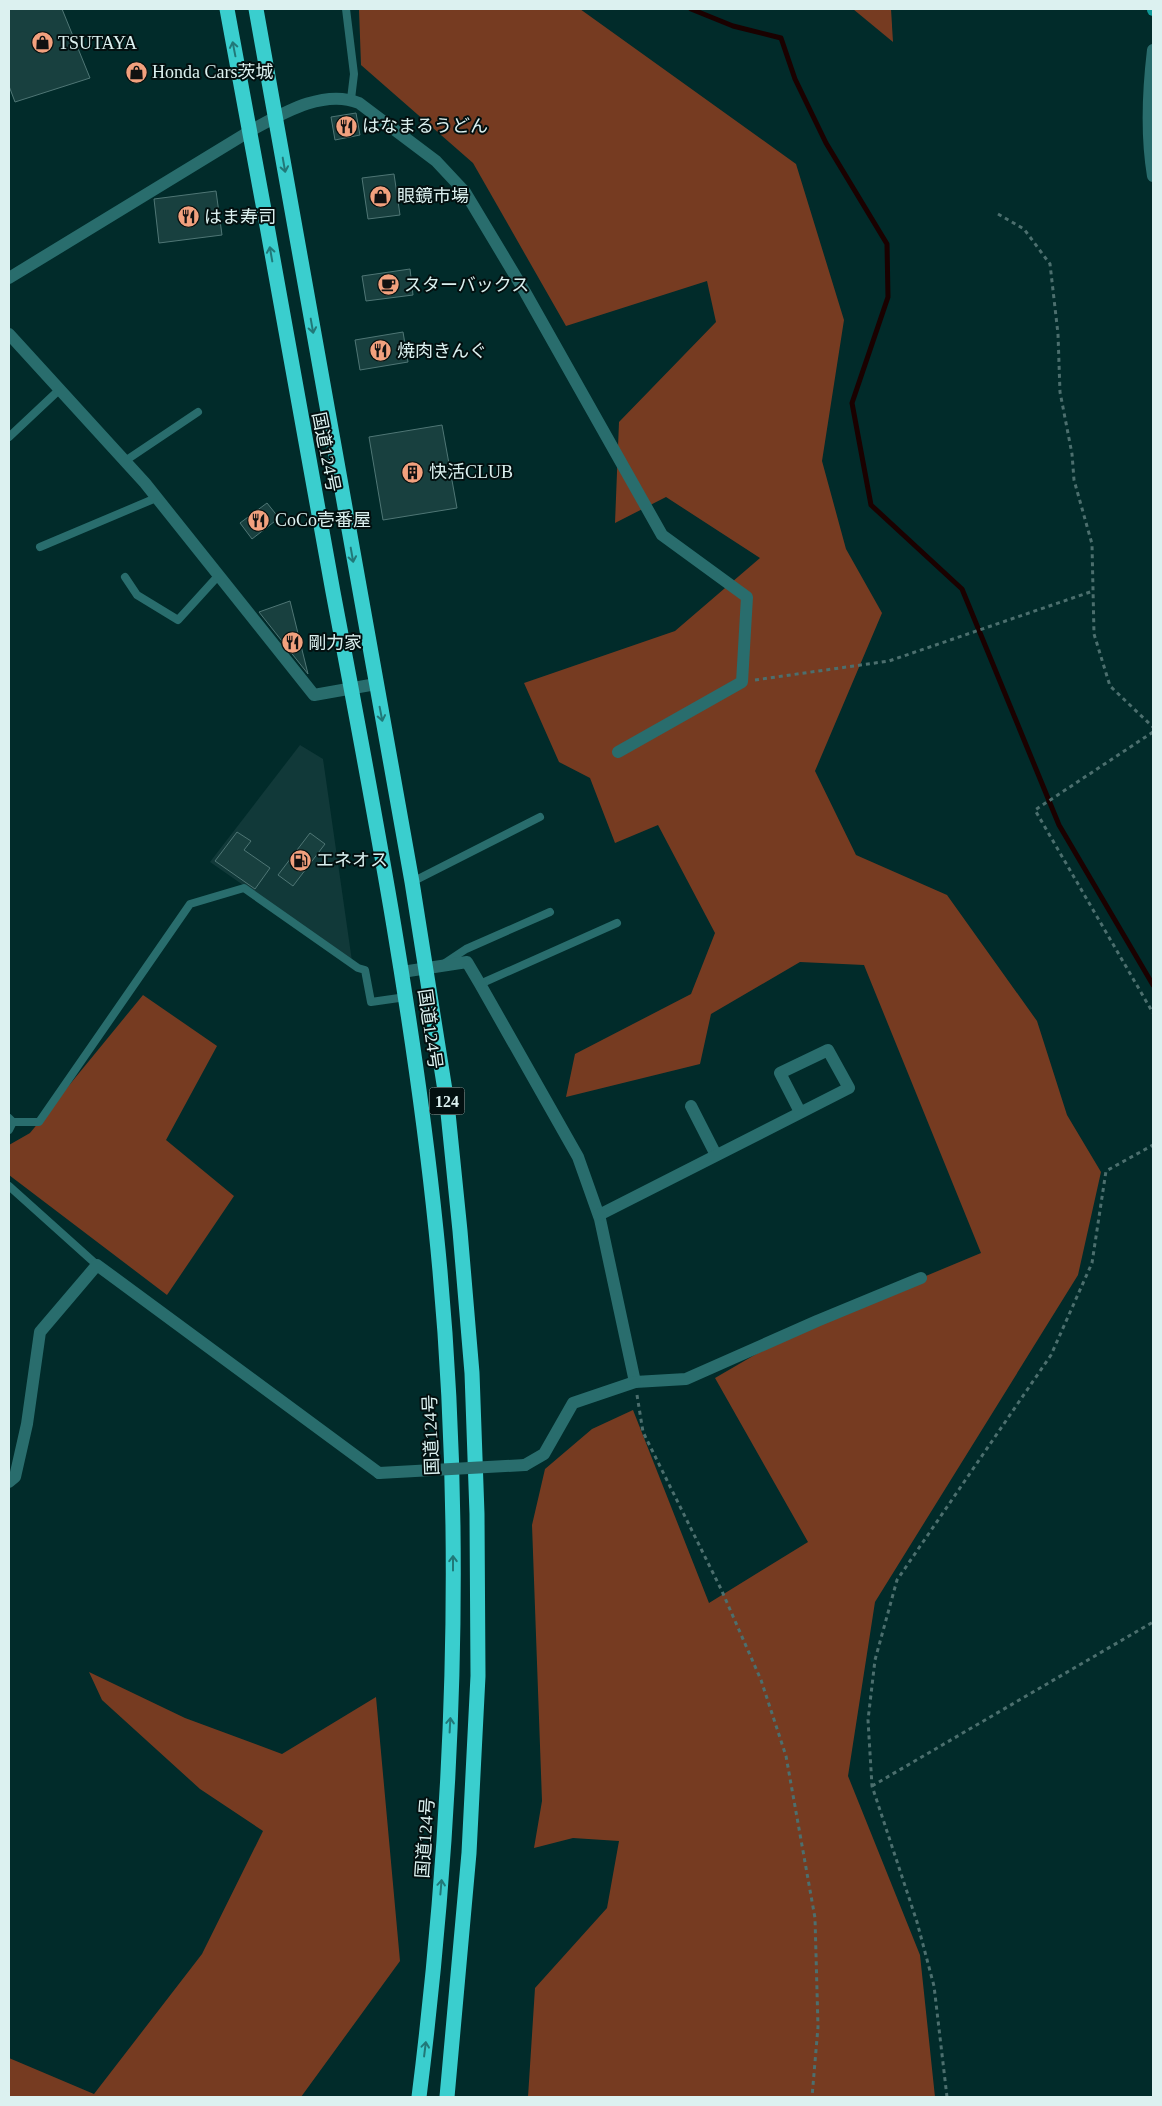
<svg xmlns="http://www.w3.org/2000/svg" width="1162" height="2106" font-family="'Times New Roman','Noto Sans JP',serif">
<rect width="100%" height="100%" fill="#012b2a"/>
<!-- built -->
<polygon fill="#113939" points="300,745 323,759 352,961 210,862"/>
<!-- forest -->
<g fill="#763b21">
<polygon points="359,9 580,9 796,164 844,320 822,461 846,549 882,613 815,771 856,855 947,895 1037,1021 1067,1115 1101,1172 1078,1275 875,1602 848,1776 920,1955 935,2097 528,2097 535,1988 607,1908 619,1841 573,1838 534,1848 542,1801 532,1525 545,1469 592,1429 633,1410 709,1603 808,1542 715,1378 801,1328 981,1253 864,965 800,962 711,1014 700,1064 566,1097 575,1054 691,994 715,933 658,825 615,843 590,778 559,762 524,683 675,631 760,558 666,497 615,523 619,422 716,322 707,281 566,326 473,163 361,65"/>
<polygon points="853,9 891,9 893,42"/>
<polygon points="143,995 217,1046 166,1140 234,1196 167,1295 9,1175 9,1145 30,1133"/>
<polygon points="89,1672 185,1718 282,1754 376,1697 400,1961 301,2097 9,2097 9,2058 94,2094 202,1954 263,1831 200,1789 102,1700"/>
</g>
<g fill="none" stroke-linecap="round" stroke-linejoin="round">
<!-- stream -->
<polyline stroke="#1a0100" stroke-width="5" points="691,9 733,26 781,38 795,79 826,143 887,244 888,297 852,403 871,505 962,589 1059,825 1153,985"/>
</g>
<!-- building -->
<g fill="#18403f" stroke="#4f7675">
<polygon points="9,9 62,9 90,78 15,102 9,86"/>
<polygon points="356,113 360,135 335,140 331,117"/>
<polygon points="394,174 400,215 368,219 362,178"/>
<polygon points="216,191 222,235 159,243 154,199"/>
<polygon points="410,269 413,295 366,301 362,276"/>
<polygon points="403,332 408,362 360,370 355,340"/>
<polygon points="442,425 457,508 383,520 369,437"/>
<polygon points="267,503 279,518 252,539 240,523"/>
<polygon points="290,601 308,674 259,612"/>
<polygon points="237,832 251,841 244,850 270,868 255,889 215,861"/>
<polygon points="310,833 325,844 293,886 278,875"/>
</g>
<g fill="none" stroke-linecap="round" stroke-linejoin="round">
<!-- path -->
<g stroke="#4c6f6e" stroke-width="3" stroke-dasharray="4 4" stroke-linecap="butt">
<polyline points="998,214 1024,229 1050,264 1058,334 1060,392 1072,454 1074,480 1092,544 1094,634 1110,686 1153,727"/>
<polyline points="755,680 889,661 1093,591"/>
<polyline points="1153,732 1035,810 1153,1013"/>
<polyline points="637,1395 643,1432 721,1589 761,1680 786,1756 815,1918 818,2027 812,2097"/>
<polyline points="872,1786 1153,1622"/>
<polyline points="947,2097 934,1986 917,1922 872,1786 868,1720 875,1660 897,1580 1051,1355 1092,1263 1106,1171 1153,1145"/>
</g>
<!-- lane -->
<g stroke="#296d6d" stroke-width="8">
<polyline points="346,9 354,74 351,99"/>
<polyline points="9,437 59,390"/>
<polyline points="125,461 198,412"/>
<polyline points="40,547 156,498"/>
<polyline points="125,577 137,595 178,620 218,576"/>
<polyline points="412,882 540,817"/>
<polyline points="445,963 466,949 550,912"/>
<polyline points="480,984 617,923"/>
<polyline points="9,1118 13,1122 9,1130"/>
<polyline points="13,1122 39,1122 190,904 244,888 358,968 365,970 371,1002 406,997"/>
<polyline points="9,1186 97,1265"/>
</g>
<!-- street -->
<g stroke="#296d6d" stroke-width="12">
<path d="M1153 50C1148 92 1146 134 1153 176"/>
<path d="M9 278 250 131C280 115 323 88 359 103L436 161 465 192 525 292 662 535 747 597 742 682 618 752"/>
<polyline points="9,334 145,483 314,695 376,684"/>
<polyline points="402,972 467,962 480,984 578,1157 600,1219 635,1382 686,1379 817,1321 921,1278"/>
<polyline points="691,1106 716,1155"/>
<polyline points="599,1215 849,1088 828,1050 780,1073 800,1112"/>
<polyline points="525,1465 544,1454 573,1403 635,1382"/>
<polyline points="9,1482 15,1477 27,1424 40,1332 97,1265 379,1473"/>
</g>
<!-- secondary -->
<polyline stroke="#0f9796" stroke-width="12" points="1153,9 1153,10"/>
<!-- highway -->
<g stroke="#3acece" stroke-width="15">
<path d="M227 9C264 203 297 398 333 592 373 804 414 1016 436 1230 466 1518 455 1810 419 2097"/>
<polyline points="256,9 412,882 447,1103 460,1231 472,1373 477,1514 478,1676 469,1853 447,2097"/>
</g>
<!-- street-bridge -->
<polyline stroke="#296d6d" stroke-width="12" points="379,1473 525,1465"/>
</g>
<!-- one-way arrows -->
<defs><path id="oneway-shaft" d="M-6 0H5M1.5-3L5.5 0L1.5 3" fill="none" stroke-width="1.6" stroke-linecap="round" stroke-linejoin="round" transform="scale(1.25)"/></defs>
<g stroke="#217878">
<use href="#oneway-shaft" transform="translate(234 49) rotate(-101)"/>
<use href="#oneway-shaft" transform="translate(284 165) rotate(80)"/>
<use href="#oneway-shaft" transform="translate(271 254) rotate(-100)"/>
<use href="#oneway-shaft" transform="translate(312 326) rotate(80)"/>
<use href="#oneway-shaft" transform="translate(352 555) rotate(80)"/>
<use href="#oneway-shaft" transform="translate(381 714) rotate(79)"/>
<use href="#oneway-shaft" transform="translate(453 1563) rotate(-90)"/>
<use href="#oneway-shaft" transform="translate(450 1725) rotate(-87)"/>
<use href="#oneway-shaft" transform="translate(441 1887) rotate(-85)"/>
<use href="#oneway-shaft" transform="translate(425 2049) rotate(-83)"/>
</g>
<!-- icons -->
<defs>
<symbol id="shop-disc" viewBox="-11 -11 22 22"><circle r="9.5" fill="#f2a17e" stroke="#031010"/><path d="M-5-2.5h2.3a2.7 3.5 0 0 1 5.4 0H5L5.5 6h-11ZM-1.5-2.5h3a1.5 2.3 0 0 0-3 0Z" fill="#111"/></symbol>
<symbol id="restaurant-disc" viewBox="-11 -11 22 22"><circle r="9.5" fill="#f2a17e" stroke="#031010"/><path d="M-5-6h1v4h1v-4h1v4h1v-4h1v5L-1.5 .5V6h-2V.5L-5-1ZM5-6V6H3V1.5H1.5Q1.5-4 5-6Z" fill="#111"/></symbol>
<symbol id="cafe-disc" viewBox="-11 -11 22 22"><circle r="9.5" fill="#f2a17e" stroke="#031010"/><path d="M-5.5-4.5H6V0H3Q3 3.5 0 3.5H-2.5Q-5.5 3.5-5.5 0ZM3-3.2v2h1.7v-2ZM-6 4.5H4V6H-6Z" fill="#111"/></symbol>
<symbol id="building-disc" viewBox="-11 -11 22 22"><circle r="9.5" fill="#f2a17e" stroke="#031010"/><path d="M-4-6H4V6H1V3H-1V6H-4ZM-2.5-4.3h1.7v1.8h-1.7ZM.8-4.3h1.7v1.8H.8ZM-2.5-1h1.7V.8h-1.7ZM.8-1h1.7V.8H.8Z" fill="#111"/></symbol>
<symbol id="fuel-disc" viewBox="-11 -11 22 22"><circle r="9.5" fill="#f2a17e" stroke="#031010"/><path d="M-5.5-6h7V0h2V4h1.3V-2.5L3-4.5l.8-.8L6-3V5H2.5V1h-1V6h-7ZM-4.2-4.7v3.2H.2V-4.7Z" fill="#111"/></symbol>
</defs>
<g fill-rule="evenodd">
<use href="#shop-disc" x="30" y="30" width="25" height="25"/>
<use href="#shop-disc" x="124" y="60" width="25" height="25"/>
<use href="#restaurant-disc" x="334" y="114" width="25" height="25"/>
<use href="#shop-disc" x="368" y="184" width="25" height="25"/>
<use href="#restaurant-disc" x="176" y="204" width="25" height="25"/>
<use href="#cafe-disc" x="376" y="272" width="25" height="25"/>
<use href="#restaurant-disc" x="368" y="338" width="25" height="25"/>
<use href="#building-disc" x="400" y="460" width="25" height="25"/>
<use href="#restaurant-disc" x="246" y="508" width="25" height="25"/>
<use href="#restaurant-disc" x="280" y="630" width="25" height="25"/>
<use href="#fuel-disc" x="288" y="848" width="25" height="25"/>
</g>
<g text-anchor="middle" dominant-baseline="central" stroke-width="4" stroke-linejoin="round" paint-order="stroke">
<!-- shield labels -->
<rect fill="#031010" stroke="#9baead" stroke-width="1" x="429.5" y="1087.5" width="35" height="27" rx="4"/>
<g font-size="16" font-weight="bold" fill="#dcf1f0">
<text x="447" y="1101">124</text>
</g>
<!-- poi labels -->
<g font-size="18" fill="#dcf1f0" stroke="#031010" text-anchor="start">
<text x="58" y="43">TSUTAYA</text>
<text x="152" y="72">Honda Cars茨城</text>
<text x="362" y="126">はなまるうどん</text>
<text x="397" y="196">眼鏡市場</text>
<text x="204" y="217">はま寿司</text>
<text x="404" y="285">スターバックス</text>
<text x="397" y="351">焼肉きんぐ</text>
<text x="429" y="472">快活CLUB</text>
<text x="275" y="520">CoCo壱番屋</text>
<text x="308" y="643">剛力家</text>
<text x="316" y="860">エネオス</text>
</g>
<!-- street labels -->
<g font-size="18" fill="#dcf1f0" stroke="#031010">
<text transform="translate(326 452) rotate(79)">国道124号</text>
<text transform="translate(430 1029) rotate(82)">国道124号</text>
<text transform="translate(431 1435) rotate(-92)">国道124号</text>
<text transform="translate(425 1838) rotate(-86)">国道124号</text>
</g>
</g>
<!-- border -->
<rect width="1162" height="2106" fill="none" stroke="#dcf1f0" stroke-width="20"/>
</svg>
